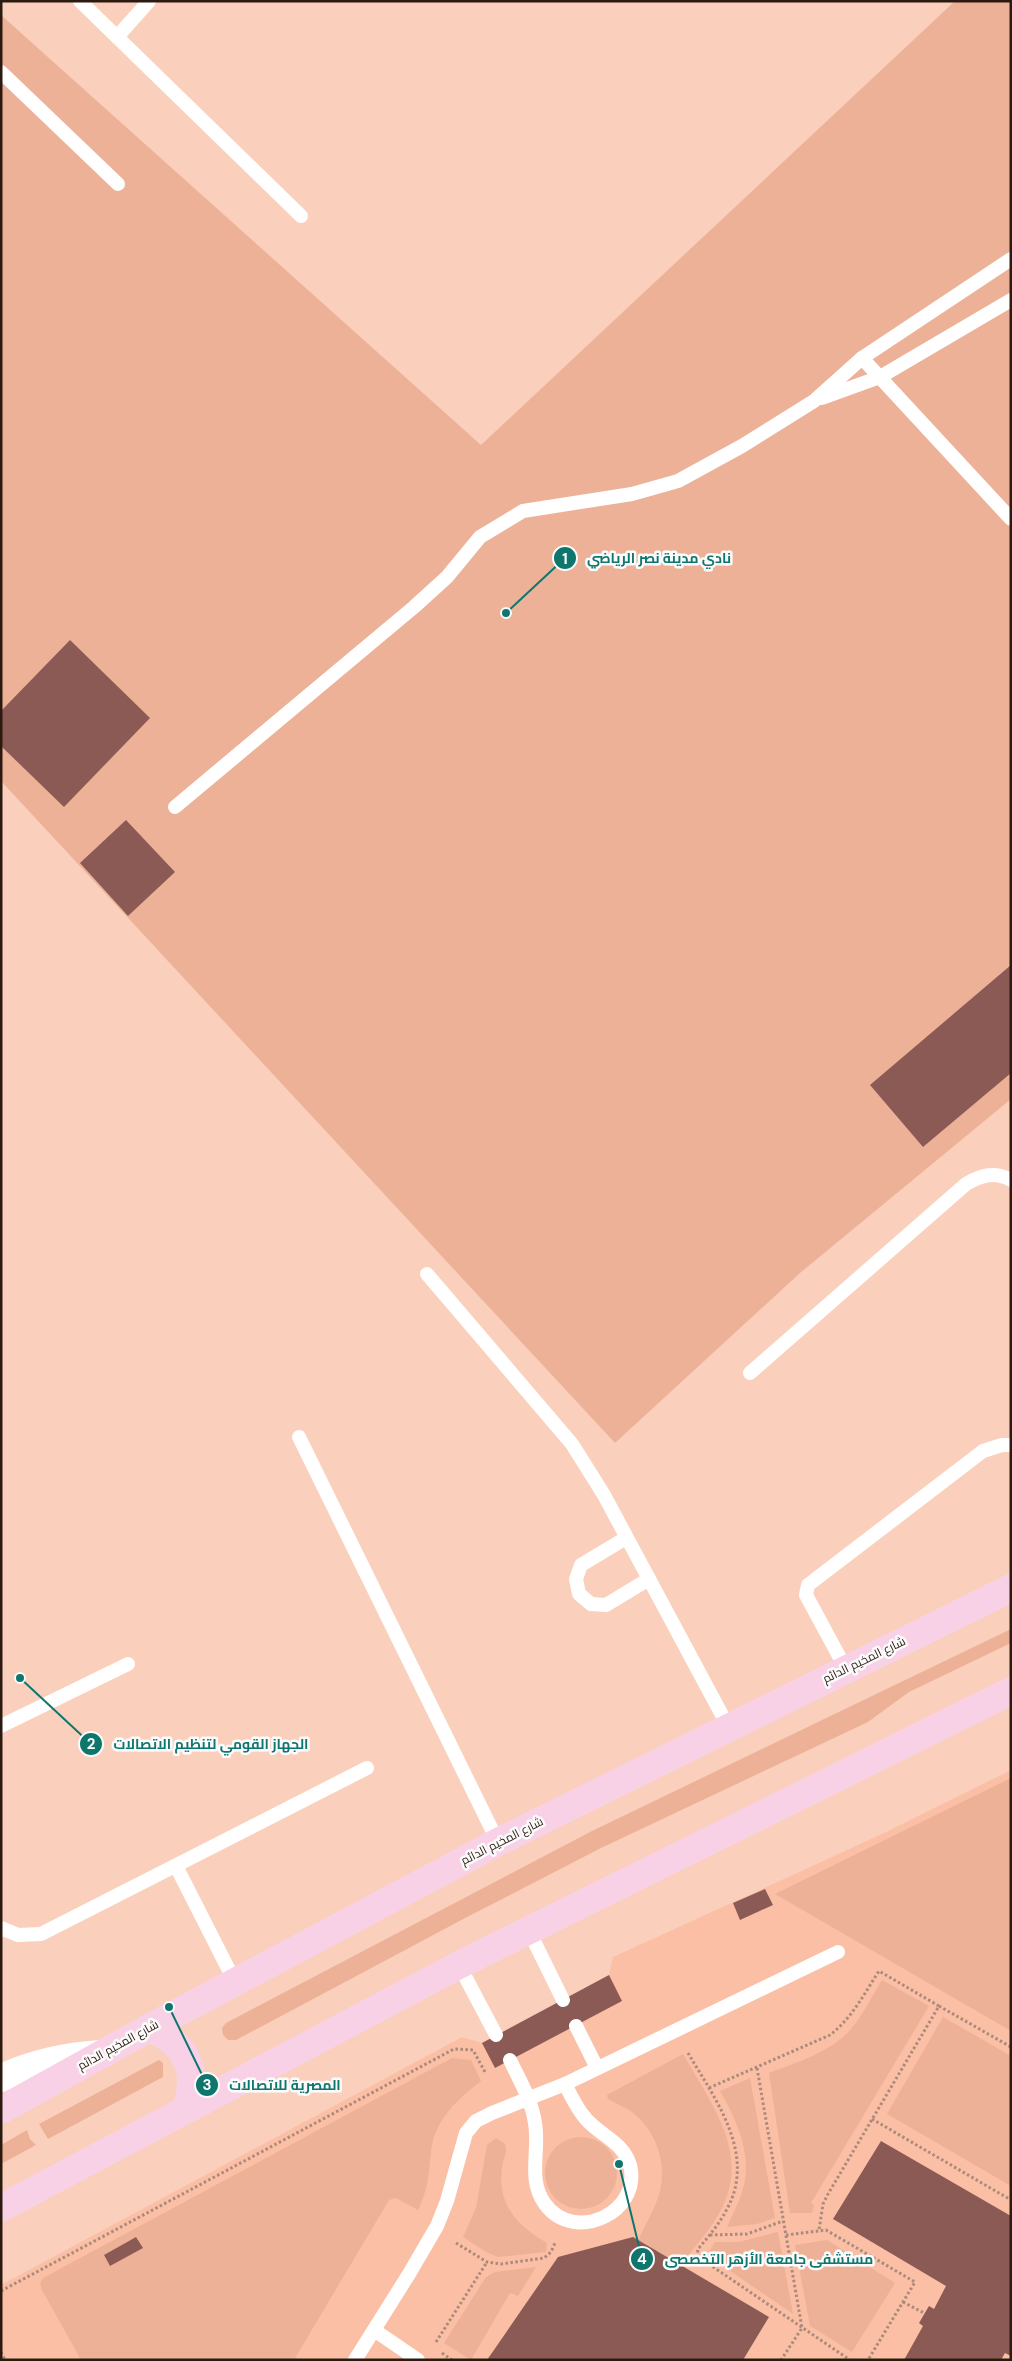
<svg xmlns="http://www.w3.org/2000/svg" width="1012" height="2361" font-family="'DM Sans',Cairo,sans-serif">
<rect width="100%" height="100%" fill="#fad0bd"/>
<!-- built -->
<polygon fill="#fbbfa5" points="1011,1770 1011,2360 1,2360 1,2285 462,2037 482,2043 563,2000 609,1975 613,1957 880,1835"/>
<!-- green -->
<g fill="#ecb197" fill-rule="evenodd">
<polygon points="955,1 1011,1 1011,1099 800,1273 615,1443 1,781 1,15 481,445"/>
<polygon points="1011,1629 1011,1643 909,1692 868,1722 601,1848 469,1916 236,2040 228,2040 223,2035 222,2028 226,2023 592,1831"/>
<polygon points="1011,1778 1011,2031 775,1894"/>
<path d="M882 1980 929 2006 811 2203 814 2205 812 2213H790L769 2073C797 2062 830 2053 851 2029 863 2015 872 1996 882 1980Z"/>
<polygon points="943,2017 1011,2056 1011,2186 887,2114"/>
<path d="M683 2054C709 2100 750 2152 723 2206 713 2227 695 2246 681 2265L638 2240C645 2226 653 2212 658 2198 668 2170 659 2137 638 2117 629 2108 618 2105 608 2099L607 2095Z"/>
<path d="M452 2058 471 2060 481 2081C457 2100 435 2119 431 2151 429 2173 428 2190 418 2210L396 2198 389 2200 294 2360H81L42 2290 40 2283 43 2278ZM136 2237 142 2248 110 2266 104 2255Z"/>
<polygon points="159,2060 163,2063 163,2077 48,2139 39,2124"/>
<path d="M750 2078 775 2218 757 2224 727 2227C734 2211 742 2197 745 2180 750 2149 735 2117 720 2091Z"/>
<polygon points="27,2130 30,2139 36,2145 1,2164 1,2145"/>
<circle cx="581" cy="2173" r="36"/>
<path d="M496 2138 505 2144C508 2152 503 2159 502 2167 497 2205 517 2225 547 2243L546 2252 498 2257 486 2252 463 2237 476 2208 487 2145Z"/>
<polygon points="778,2232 793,2314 707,2255 715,2242 739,2242"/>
<polygon points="827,2240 895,2283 852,2352 810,2326 795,2245"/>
<polygon points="536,2267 518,2296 510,2293 471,2360 444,2343 486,2277 495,2272"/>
</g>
<!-- building -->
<g fill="#8c5a55">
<polygon points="70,640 150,718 64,807 1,746 1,711"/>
<polygon points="126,820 175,872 128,916 80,863"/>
<polygon points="1011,965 1011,1073 923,1147 870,1085"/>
<polygon points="765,1889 773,1905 740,1920 733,1903"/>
<polygon points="609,1975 622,2001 495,2068 482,2043"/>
<polygon points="881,2141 1011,2216 1011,2356 1005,2353 1001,2360 904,2360 923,2326 919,2323 929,2306 934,2309 946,2286 833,2219"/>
<polygon points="136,2237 143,2248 110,2266 104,2255"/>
<polygon points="633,2237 769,2317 743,2360 487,2360 558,2257"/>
</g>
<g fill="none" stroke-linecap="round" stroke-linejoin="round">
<!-- path -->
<g stroke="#ab8a7b" stroke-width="3" stroke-dasharray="2.5 2.5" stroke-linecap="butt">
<polyline points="939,2006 1011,2047"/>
<path d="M688 2053C715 2099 757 2154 727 2209 720 2223 709 2236 698 2249L697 2256 850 2360"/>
<polyline points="757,2068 802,2328 781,2360"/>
<path d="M709 2088 830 2035C852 2018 864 1994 879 1971L939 2006 828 2194 823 2204 819 2230"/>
<polyline points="872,2119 1011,2200"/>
<polyline points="710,2235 747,2234 783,2221"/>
<polyline points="786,2235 826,2230 915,2282 868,2360"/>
<polyline points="456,2243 487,2262 501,2264 544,2258 551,2252 555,2243"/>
<polyline points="1,2291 454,2049 473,2050 485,2072"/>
<polyline points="903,2302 924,2313"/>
<polyline points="436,2342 487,2262"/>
<polyline points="1,2352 5,2360"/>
<polyline points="442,2353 452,2360"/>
</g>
<!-- service -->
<g stroke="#fff" stroke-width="14">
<polyline points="80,1 301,216"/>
<polyline points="117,37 149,1"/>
<polyline points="1,72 118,184"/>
<polyline points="862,358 1011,519"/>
<polyline points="822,398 880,377 1011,300"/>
<polyline points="175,807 414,607 447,577 480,537 523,511 632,494 678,481 742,446 814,401 862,358 1011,259"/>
<polyline points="427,1274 572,1444 604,1495 729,1728"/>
<path d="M750 1373 966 1184C981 1175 995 1171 1011 1180"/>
<polyline points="299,1437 498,1842"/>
<polyline points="626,1538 581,1565 576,1579 579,1594 591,1604 606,1605 649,1579"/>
<polyline points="846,1669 806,1595 808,1585 983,1451 1002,1445 1011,1445"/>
<polyline points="1,1726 128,1664"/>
<polyline points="176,1866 235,1982"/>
<polyline points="1,1928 18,1935 41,1934 367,1768"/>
<polyline points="529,1931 563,2000"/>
<polyline points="459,1965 496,2035"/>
<polyline points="576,2026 597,2068"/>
<path d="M510 2060C520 2081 532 2101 535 2123 540 2151 527 2180 545 2204 574 2244 642 2213 630 2165 623 2142 601 2136 586 2119 577 2109 571 2096 565 2084"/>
<polyline points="374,2330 418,2360"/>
<polyline points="355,2360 409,2274 437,2226 447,2201 466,2133 476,2121 492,2113 565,2084 838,1952"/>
</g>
<!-- minor -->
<path stroke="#fff" stroke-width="28" d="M1 2078C34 2063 66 2056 102 2054"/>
<!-- primary -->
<g stroke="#f8d1e7" stroke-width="28">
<path d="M149 2028C187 2043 199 2071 186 2109"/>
<polyline points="1,2110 149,2028 498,1842 1011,1588"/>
<polyline points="1,2208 459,1965 1011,1691"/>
</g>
</g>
<g text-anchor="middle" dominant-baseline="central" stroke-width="5" stroke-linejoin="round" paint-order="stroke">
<!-- street labels -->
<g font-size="12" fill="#2c1a11" stroke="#fbfbfb">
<text transform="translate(864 1660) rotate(-26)">شارع المخيم الدائم</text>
<text transform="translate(502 1841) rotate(-27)">شارع المخيم الدائم</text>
<text transform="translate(118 2045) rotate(-29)">شارع المخيم الدائم</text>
</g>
</g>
<!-- callouts -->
<path fill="none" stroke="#0f766e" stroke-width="2" d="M506 613L565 558M20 1678L91 1744M169 2007L207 2085M619 2164L642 2259"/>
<g fill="#0f766e" stroke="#fbfbfb" stroke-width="2">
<circle cx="506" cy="613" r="5"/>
<circle cx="20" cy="1678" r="5"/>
<circle cx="169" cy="2007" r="5"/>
<circle cx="619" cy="2164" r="5"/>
<circle cx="565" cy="558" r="12"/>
<circle cx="91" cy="1744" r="12"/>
<circle cx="207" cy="2085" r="12"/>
<circle cx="642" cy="2259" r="12"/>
</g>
<g font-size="15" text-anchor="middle" font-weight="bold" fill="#fff">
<text x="565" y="564">1</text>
<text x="91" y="1749">2</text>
<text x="207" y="2090">3</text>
<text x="642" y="2264">4</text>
</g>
<g font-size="14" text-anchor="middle" font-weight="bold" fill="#0f766e" stroke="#fbfbfb" stroke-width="5" stroke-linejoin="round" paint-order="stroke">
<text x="659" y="563">نادي مدينة نصر الرياضي</text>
<text x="211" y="1749">الجهاز القومي لتنظيم الاتصالات</text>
<text x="285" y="2090">المصرية للاتصالات</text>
<text x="769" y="2264">مستشفى جامعة الأزهر التخصصى</text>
</g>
<!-- border -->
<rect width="1012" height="2361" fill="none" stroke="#2c1a11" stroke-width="5"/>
</svg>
